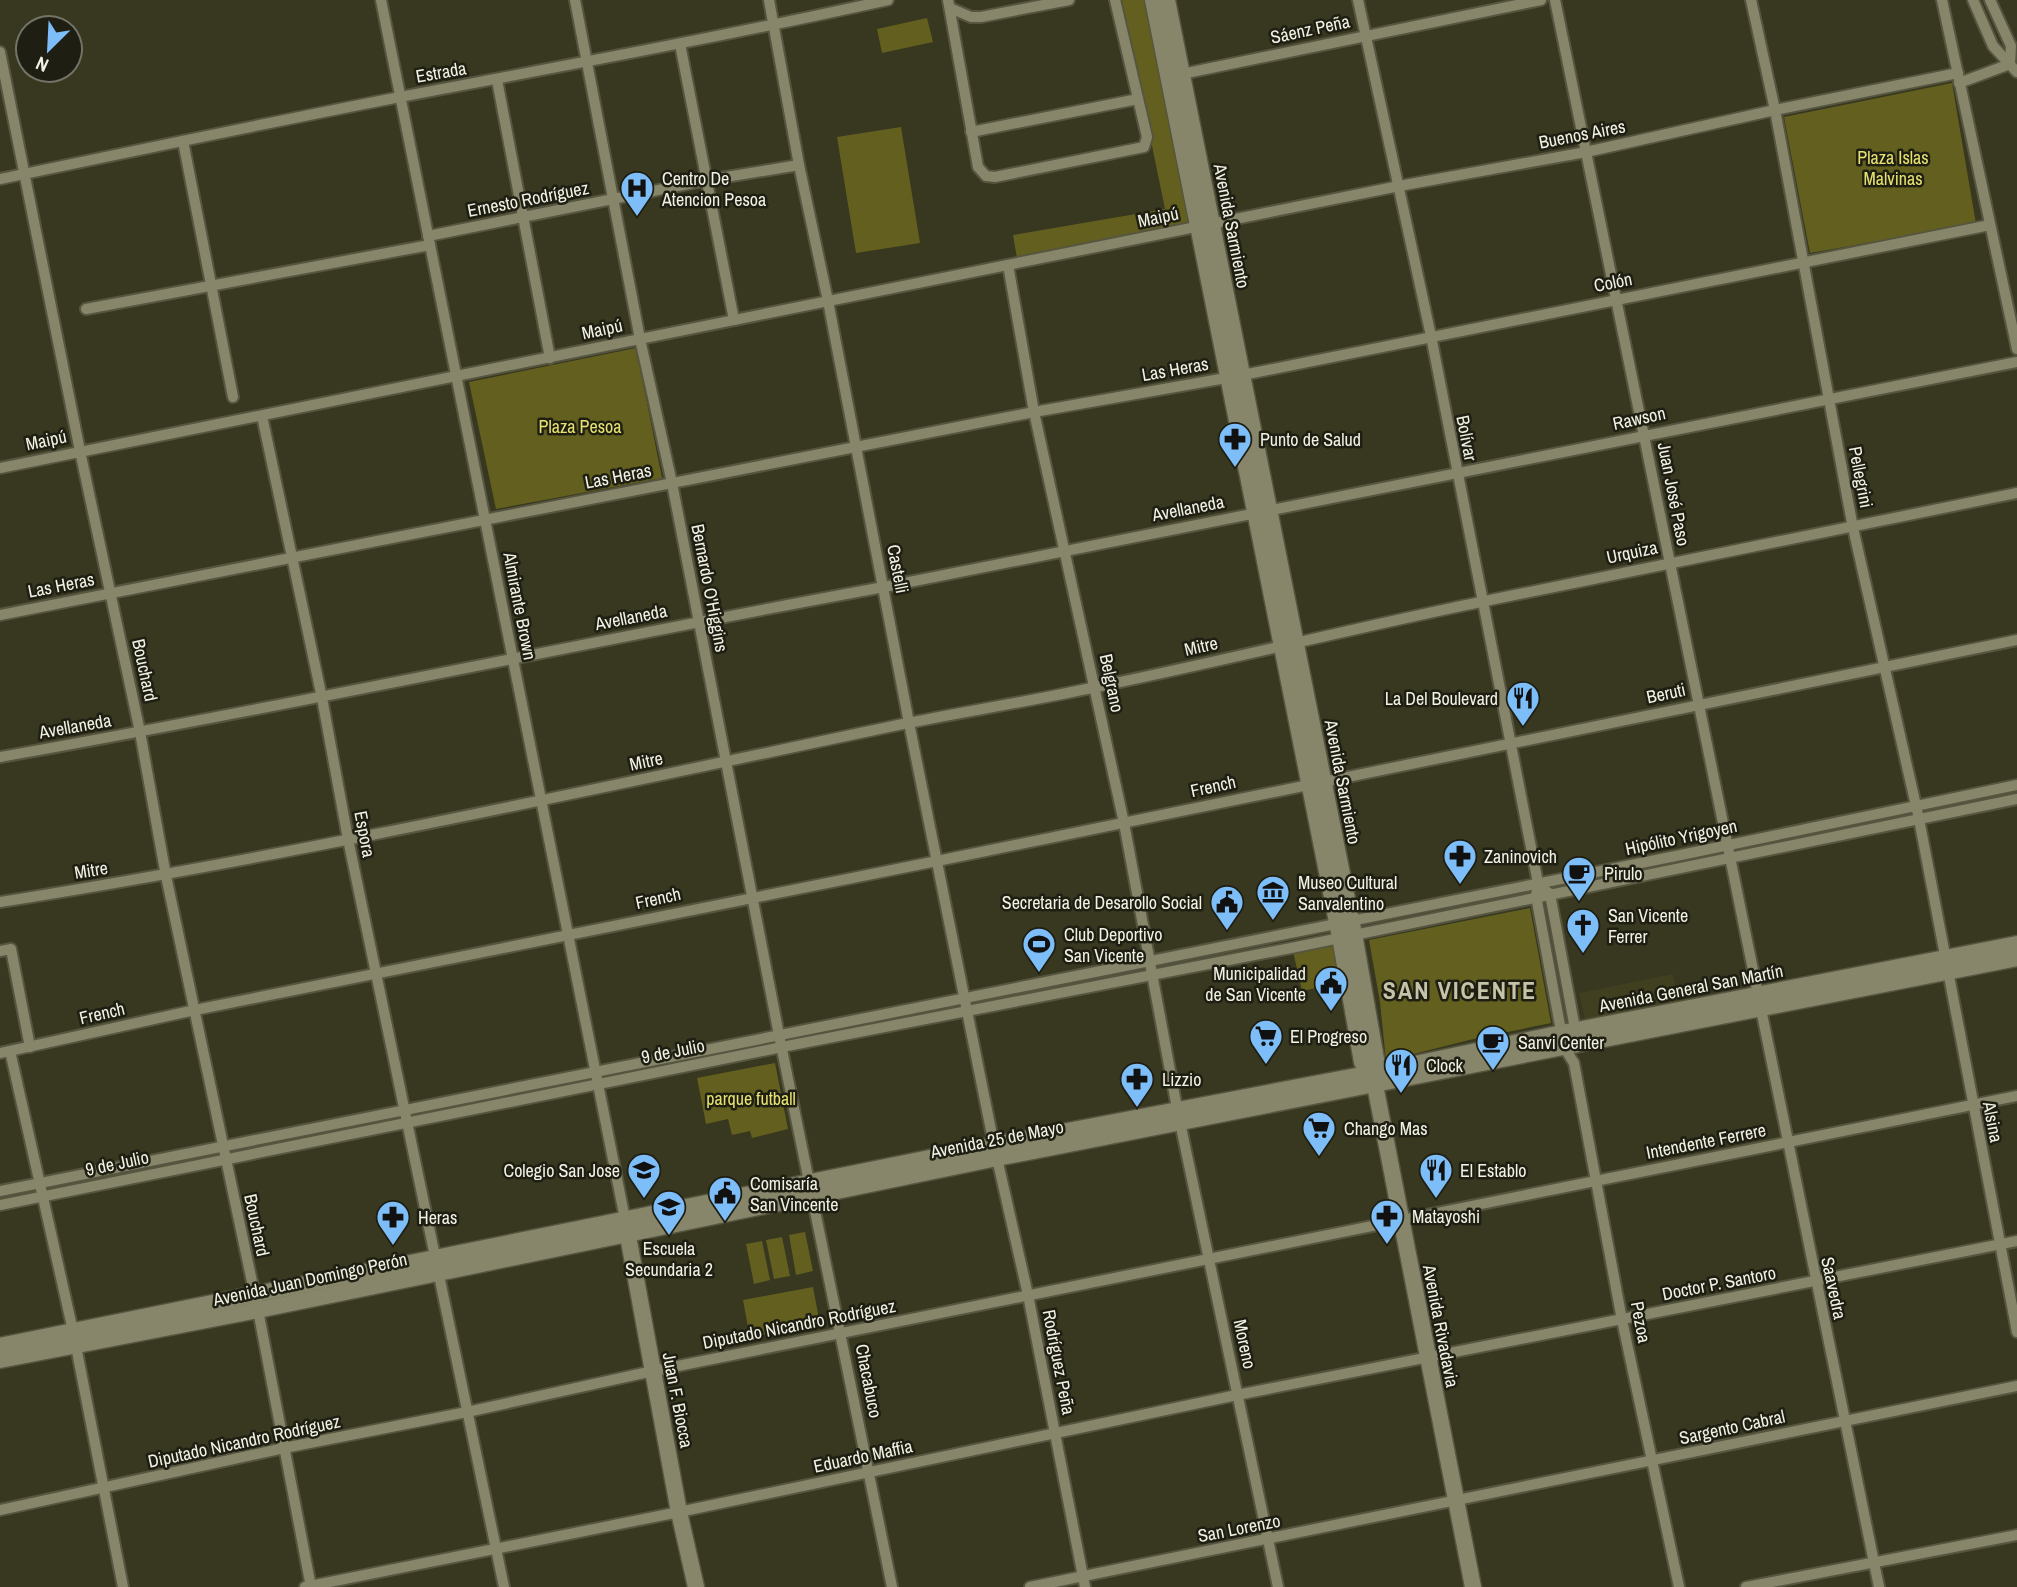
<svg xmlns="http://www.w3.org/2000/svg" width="2017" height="1587" font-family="'Archivo Narrow',sans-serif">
<rect width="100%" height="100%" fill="#38371f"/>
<!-- built -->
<polygon fill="#403f20" points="1673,974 1679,1004 1592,1025 1585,1020 1579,993"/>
<!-- green -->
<g fill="#63601f">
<polygon points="1122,0 1149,0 1194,224 1017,258 1013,235 1165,209"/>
<polygon points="927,18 933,42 882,53 877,29"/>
<polygon points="1952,83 1976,224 1810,253 1784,117"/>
<polygon points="901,127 920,243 856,253 837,137"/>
<polygon points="636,348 662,478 496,509 469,382"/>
<polygon points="1530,908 1551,1023 1469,1040 1386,1061 1380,1002 1369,940"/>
<polygon points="1335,942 1344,982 1302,991 1293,951"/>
<polygon points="775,1063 788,1129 752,1138 750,1131 732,1135 728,1119 706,1124 697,1078"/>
<polygon points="805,1232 813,1271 796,1275 789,1235"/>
<polygon points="782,1237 790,1276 774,1279 766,1240"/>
<polygon points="762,1241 770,1280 754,1284 746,1244"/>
<polygon points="813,1287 820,1324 750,1338 743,1300"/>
</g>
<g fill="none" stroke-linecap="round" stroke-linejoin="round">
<defs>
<g id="street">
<polyline points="381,0 625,1219"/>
<polyline points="575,0 640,339 672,483 779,1035 892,1587"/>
<polyline points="769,0 799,165 828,301 909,723 994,1145 1028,1295 1085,1587"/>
<polyline points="948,0 978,167 986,176 995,177 1144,147 1147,137 1115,0"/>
<polyline points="1358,0 1431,336 1538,883 1536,896 1564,1047 1574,1063 1622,1320 1679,1587"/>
<polyline points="1555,0 1879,1587"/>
<polyline points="1751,0 1775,110 1853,528 1919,819 2017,1332"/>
<polyline points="1942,0 2017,349"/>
<polyline points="1973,0 1993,46 2017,72"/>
<polyline points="1990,0 2011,46 2010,64"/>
<polyline points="950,8 971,17 981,17 1069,0"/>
<polyline points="680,44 734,320"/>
<polyline points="0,52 80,451 140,732 166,876 258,1310 311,1587"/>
<polyline points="1177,75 1541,0"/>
<polyline points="497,80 550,358"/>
<polyline points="1959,83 2010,64"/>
<polyline points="971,132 1138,99"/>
<polyline points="183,141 233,397"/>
<path d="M0 179C133 151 266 123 400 97 563 66 726 36 888 0"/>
<polyline points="428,236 708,180 799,165"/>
<polyline points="1008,265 1034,412 1124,823 1177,1108 1278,1587"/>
<polyline points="86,309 430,245"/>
<polyline points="262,416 322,698 348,839 504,1587"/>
<polyline points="0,468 1399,186 1586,152 1775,110 1958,73"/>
<polyline points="0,615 1034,412 1243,375 1990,225"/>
<path d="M0 757C296 705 589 641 884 587L2017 362"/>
<polyline points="1545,890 1550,894 1576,1034"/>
<path d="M0 902C303 854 603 787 903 724 967 711 1032 701 1096 687 1228 660 1358 627 1490 600 1665 563 1842 530 2017 493"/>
<polyline points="0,951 11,949 30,1047"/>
<polyline points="10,1051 73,1331 123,1587"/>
<polyline points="0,1053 195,1010 937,861 2017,640"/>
<polyline points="0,1191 1676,856 2017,785"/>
<polyline points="0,1205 782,1047 1291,948 2017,799"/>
<polyline points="0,1510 284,1448 467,1412 653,1371 2017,1096"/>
<polyline points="305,1587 679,1512 1237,1395 2017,1241"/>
<polyline points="1030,1587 2017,1386"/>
<polyline points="1746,1587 2017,1535"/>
</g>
<g id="secondary">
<polyline points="1153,0 1340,937 1362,1062 1372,1073 1375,1085 1473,1587"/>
<polyline points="1167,0 1354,934 1376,1059 1372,1073"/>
<polyline points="626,1225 679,1512 696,1587"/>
<polyline points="0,1346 994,1145 1372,1073 1562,1033 2017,944"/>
<polyline points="0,1360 258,1310 997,1158 2017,958"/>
</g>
</defs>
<!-- street casing -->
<use href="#street" stroke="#565540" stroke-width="14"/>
<!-- secondary casing -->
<use href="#secondary" stroke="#565540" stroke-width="19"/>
<!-- street -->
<use href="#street" stroke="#87866b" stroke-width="10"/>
<!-- secondary -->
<use href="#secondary" stroke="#87866b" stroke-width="16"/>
</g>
<!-- icons -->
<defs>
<symbol id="hospital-pin" viewBox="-11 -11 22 30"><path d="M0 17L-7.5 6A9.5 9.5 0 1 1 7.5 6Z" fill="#7dbef9" stroke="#1e1e13"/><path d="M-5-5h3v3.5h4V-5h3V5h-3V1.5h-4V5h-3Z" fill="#111"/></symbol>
<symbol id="pharmacy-pin" viewBox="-11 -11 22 30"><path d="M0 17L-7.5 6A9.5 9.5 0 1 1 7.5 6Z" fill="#7dbef9" stroke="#1e1e13"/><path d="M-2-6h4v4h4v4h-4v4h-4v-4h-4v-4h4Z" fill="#111"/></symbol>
<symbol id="restaurant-pin" viewBox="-11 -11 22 30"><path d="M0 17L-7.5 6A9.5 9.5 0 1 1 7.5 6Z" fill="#7dbef9" stroke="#1e1e13"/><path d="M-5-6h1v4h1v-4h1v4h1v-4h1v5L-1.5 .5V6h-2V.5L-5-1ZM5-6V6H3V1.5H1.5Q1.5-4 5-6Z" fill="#111"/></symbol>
<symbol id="cafe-pin" viewBox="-11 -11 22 30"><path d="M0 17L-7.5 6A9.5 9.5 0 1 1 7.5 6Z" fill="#7dbef9" stroke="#1e1e13"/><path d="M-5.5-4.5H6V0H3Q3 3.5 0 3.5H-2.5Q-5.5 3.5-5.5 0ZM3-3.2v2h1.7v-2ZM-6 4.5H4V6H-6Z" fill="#111"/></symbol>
<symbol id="museum-pin" viewBox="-11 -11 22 30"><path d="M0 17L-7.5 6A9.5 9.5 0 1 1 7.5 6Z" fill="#7dbef9" stroke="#1e1e13"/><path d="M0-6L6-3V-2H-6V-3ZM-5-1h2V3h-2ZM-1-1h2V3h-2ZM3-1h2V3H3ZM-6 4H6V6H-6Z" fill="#111"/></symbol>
<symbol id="civic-pin" viewBox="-11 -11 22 30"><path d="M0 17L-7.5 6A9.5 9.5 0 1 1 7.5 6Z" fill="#7dbef9" stroke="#1e1e13"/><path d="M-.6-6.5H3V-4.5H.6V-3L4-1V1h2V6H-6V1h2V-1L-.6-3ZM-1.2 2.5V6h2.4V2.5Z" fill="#111"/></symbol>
<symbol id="church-pin" viewBox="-11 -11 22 30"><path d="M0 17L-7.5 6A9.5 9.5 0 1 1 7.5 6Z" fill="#7dbef9" stroke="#1e1e13"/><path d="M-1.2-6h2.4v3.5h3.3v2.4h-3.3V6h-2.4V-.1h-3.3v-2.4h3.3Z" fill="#111"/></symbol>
<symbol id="stadium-pin" viewBox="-11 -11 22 30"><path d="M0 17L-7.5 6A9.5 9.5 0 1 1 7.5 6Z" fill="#7dbef9" stroke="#1e1e13"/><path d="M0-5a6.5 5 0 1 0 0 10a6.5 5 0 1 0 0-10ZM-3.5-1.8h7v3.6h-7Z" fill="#111"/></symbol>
<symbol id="supermarket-pin" viewBox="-11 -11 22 30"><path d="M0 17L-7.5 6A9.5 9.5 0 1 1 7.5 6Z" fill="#7dbef9" stroke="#1e1e13"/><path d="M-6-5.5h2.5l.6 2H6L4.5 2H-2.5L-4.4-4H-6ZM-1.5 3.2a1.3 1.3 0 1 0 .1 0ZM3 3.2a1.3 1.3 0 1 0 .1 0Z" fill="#111"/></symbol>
<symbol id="school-pin" viewBox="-11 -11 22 30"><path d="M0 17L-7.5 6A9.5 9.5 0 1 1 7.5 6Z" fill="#7dbef9" stroke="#1e1e13"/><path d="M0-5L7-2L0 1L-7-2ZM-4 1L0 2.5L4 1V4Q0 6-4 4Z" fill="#111"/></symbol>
</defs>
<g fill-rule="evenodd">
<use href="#hospital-pin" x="618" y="169" width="38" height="52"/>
<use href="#pharmacy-pin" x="1216" y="420" width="38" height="52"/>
<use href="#restaurant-pin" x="1504" y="679" width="38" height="52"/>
<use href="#pharmacy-pin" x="1441" y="837" width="38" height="52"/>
<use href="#cafe-pin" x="1560" y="854" width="38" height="52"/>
<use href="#museum-pin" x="1254" y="873" width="38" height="52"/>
<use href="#civic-pin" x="1208" y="883" width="38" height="52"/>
<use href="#church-pin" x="1564" y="906" width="38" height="52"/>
<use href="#stadium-pin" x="1020" y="925" width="38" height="52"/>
<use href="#civic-pin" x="1312" y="964" width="38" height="52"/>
<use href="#supermarket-pin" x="1247" y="1017" width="38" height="52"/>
<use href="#cafe-pin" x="1474" y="1023" width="38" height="52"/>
<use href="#restaurant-pin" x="1382" y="1046" width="38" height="52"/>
<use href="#pharmacy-pin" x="1118" y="1060" width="38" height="52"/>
<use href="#supermarket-pin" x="1300" y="1109" width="38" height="52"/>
<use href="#school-pin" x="625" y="1151" width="38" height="52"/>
<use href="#restaurant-pin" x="1417" y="1151" width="38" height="52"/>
<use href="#civic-pin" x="706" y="1174" width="38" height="52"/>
<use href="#school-pin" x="650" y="1188" width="38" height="52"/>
<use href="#pharmacy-pin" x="1368" y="1197" width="38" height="52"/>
<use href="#pharmacy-pin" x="374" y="1198" width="38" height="52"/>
</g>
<g text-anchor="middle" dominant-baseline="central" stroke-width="5" stroke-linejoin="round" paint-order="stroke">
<!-- street labels -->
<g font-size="18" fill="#f2f2e4" stroke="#1e1e13">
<text transform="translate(1310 29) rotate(-12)">Sáenz Peña</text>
<text transform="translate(441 72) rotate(-10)">Estrada</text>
<text transform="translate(1582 134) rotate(-11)">Buenos Aires</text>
<text transform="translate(528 199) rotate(-11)">Ernesto Rodríguez</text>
<text transform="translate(1158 217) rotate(-12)">Maipú</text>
<text transform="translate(1232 226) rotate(79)">Avenida Sarmiento</text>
<text transform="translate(1613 282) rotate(-11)">Colón</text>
<text transform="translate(602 329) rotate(-12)">Maipú</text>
<text transform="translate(1175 369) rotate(-10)">Las Heras</text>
<text transform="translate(1639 418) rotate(-12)">Rawson</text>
<text transform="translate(1467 438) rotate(79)">Bolívar</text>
<text transform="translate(46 440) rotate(-12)">Maipú</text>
<text transform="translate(618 476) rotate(-11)">Las Heras</text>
<text transform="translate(1861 477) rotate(79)">Pellegrini</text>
<text transform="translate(1674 494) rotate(79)">Juan José Paso</text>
<text transform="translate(1188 508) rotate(-11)">Avellaneda</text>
<text transform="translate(1632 552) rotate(-12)">Urquiza</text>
<text transform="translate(898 569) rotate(79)">Castelli</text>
<text transform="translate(61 585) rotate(-11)">Las Heras</text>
<text transform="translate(710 588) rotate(79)">Bernardo O'Higgins</text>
<text transform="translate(520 606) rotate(79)">Almirante Brown</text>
<text transform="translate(631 617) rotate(-11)">Avellaneda</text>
<text transform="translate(1201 646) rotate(-13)">Mitre</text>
<text transform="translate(145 670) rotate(78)">Bouchard</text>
<text transform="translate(1112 683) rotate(78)">Belgrano</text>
<text transform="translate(1666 693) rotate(-12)">Beruti</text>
<text transform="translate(75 726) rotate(-10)">Avellaneda</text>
<text transform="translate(646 761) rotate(-12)">Mitre</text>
<text transform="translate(1343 782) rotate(79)">Avenida Sarmiento</text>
<text transform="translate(1213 786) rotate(-12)">French</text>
<text transform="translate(365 834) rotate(79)">Espora</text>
<text transform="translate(1681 837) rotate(-12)">Hipólito Yrigoyen</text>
<text transform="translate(91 870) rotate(-9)">Mitre</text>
<text transform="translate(658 898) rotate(-12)">French</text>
<text transform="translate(1691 988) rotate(-11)">Avenida General San Martín</text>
<text transform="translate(102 1013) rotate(-13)">French</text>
<text transform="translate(673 1051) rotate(-11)">9 de Julio</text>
<text transform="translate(1993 1122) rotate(79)">Alsina</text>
<text transform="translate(997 1139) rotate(-11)">Avenida 25 de Mayo</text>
<text transform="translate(1706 1141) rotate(-11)">Intendente Ferrere</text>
<text transform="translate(117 1163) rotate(-12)">9 de Julio</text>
<text transform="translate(257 1225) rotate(78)">Bouchard</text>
<text transform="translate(310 1279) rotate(-12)">Avenida Juan Domingo Perón</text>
<text transform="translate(1719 1283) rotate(-11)">Doctor P. Santoro</text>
<text transform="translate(1834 1288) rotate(78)">Saavedra</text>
<text transform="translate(1641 1322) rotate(79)">Pezoa</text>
<text transform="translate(799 1324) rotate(-11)">Diputado Nicandro Rodríguez</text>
<text transform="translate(1441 1326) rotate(79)">Avenida Rivadavia</text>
<text transform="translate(1245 1344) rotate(78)">Moreno</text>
<text transform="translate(1059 1362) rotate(79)">Rodríguez Peña</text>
<text transform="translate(869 1381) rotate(79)">Chacabuco</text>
<text transform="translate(678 1400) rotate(79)">Juan F. Biocca</text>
<text transform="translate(1732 1427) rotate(-12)">Sargento Cabral</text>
<text transform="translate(244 1441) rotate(-12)">Diputado Nicandro Rodríguez</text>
<text transform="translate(863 1456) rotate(-12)">Eduardo Maffia</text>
<text transform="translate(1239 1528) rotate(-11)">San Lorenzo</text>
</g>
<!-- park labels -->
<g font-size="18" fill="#e7e26f" stroke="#1e1e13">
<text x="1893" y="157">Plaza Islas<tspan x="1893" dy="21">Malvinas</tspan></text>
<text x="580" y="426">Plaza Pesoa</text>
<text x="751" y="1098">parque futball</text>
</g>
<!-- poi labels -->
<g font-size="18" fill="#f2f2e4" stroke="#1e1e13" text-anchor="start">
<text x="662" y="178">Centro De<tspan x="662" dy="21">Atencion Pesoa</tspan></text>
<text x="1260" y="439">Punto de Salud</text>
<text x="1498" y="698" text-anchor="end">La Del Boulevard</text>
<text x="1484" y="856">Zaninovich</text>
<text x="1604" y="873">Pirulo</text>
<text x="1298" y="882">Museo Cultural<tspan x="1298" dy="21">Sanvalentino</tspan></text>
<text x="1202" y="902" text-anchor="end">Secretaria de Desarollo Social</text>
<text x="1608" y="915">San Vicente<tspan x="1608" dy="21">Ferrer</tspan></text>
<text x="1064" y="934">Club Deportivo<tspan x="1064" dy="21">San Vicente</tspan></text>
<text x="1306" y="973" text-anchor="end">Municipalidad<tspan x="1306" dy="21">de San Vicente</tspan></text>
<text x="1290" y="1036">El Progreso</text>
<text x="1518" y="1042">Sanvi Center</text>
<text x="1426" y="1065">Clock</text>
<text x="1162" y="1079">Lizzio</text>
<text x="1344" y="1128">Chango Mas</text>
<text x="620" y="1170" text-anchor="end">Colegio San Jose</text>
<text x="1460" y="1170">El Establo</text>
<text x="750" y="1183">Comisaría<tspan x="750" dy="21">San Vincente</tspan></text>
<text x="1412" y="1216">Matayoshi</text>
<text x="418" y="1217">Heras</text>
<text x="669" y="1248" text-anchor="middle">Escuela<tspan x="669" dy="21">Secundaria 2</tspan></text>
</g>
<!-- district labels -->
<g font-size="24" font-weight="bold" letter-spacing="2" fill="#c5c4a8" stroke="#1e1e13">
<text x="1460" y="990">SAN VICENTE</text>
</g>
</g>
<!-- north arrow -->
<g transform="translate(49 49) rotate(204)"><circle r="33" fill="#1e1e13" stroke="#737367" stroke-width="2"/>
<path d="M0-5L12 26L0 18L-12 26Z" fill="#7dbef9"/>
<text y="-10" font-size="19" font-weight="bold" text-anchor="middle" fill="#f2f2e4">N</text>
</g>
</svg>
